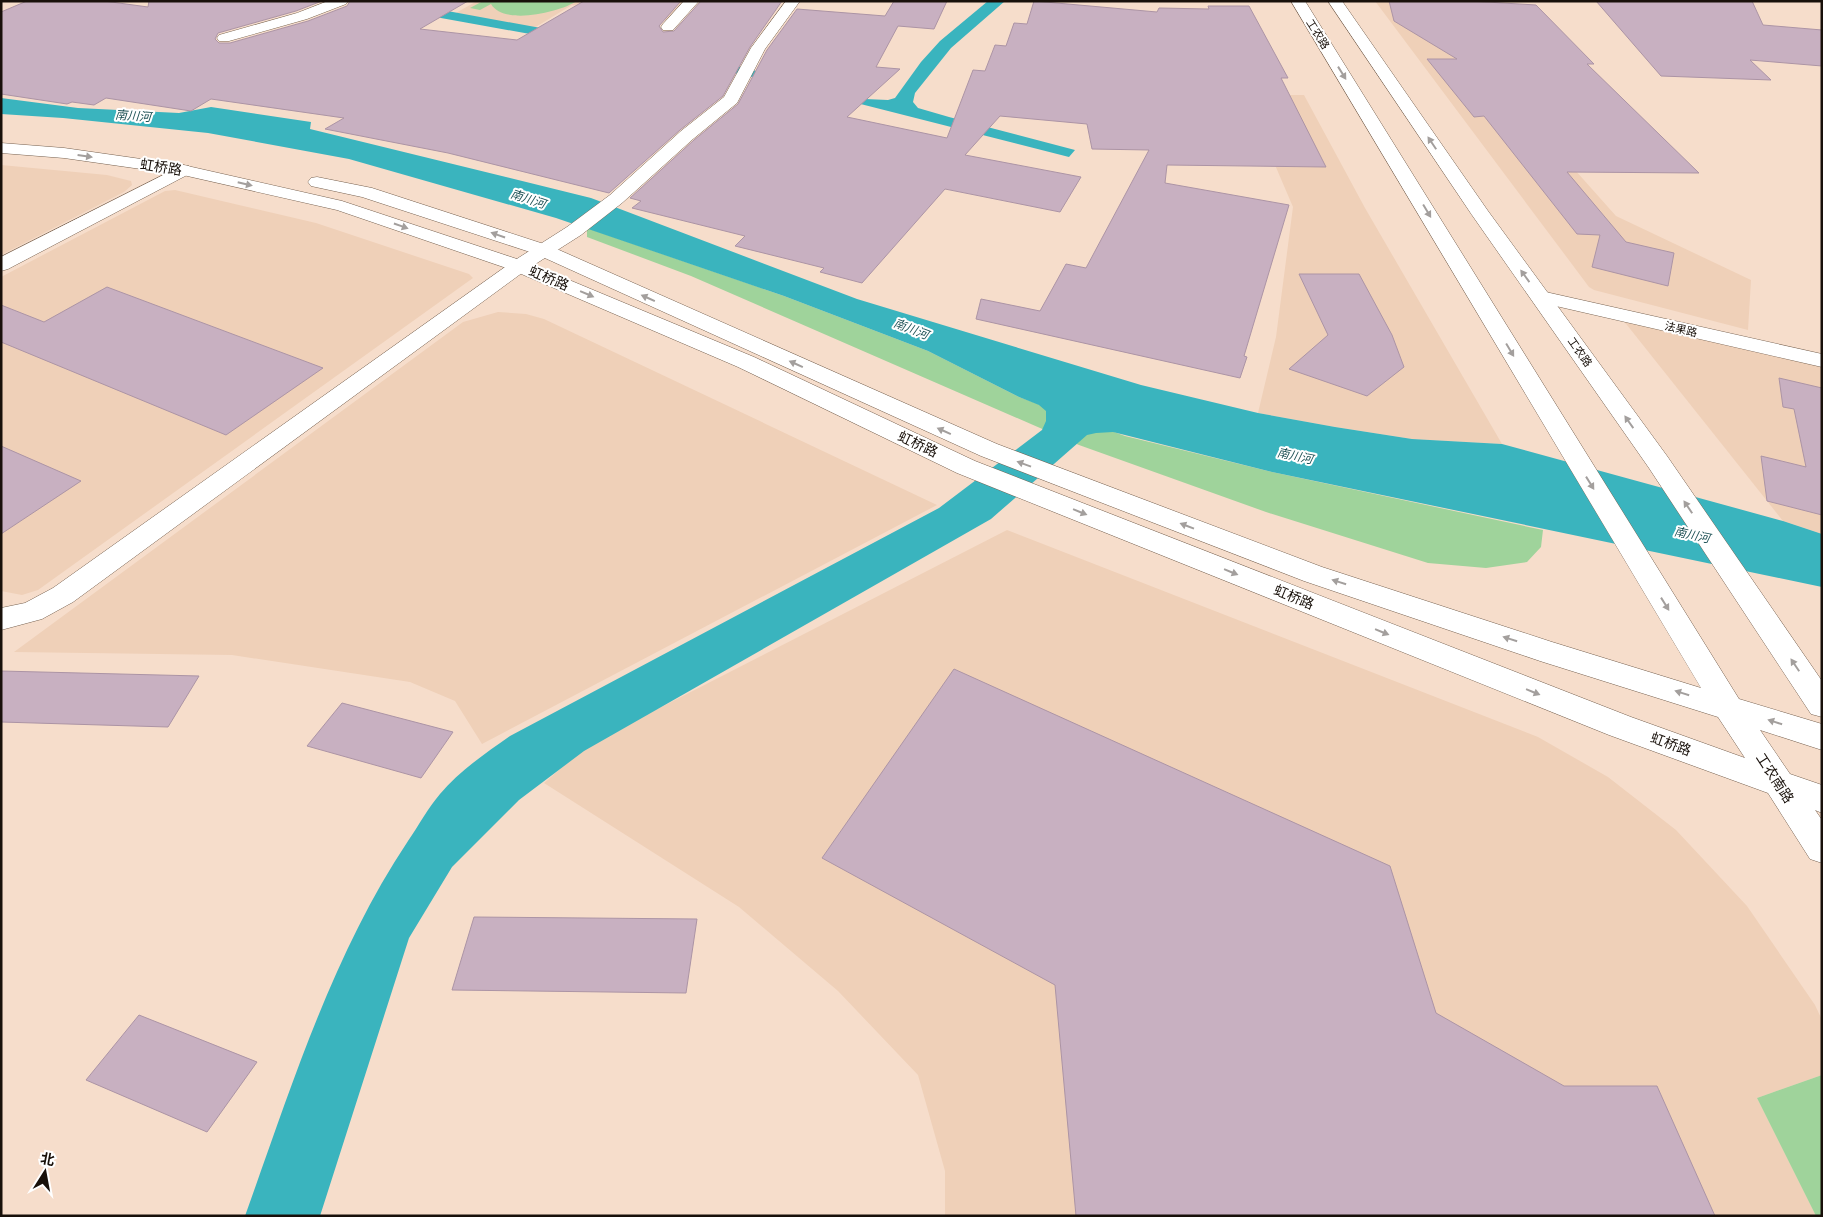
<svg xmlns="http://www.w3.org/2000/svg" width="1823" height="1217" font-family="'Public Sans','Noto Sans SC',sans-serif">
<rect width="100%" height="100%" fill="#f6ddcb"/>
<!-- built -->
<g fill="#efd0b8">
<polygon points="477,1 683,1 666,20 572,5 534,28 454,14"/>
<polygon points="1375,1 1428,1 1493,78 1616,216 1751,280 1748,330 1594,290 1589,287"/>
<polygon points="1245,95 1304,95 1365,208 1502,444 1412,439 1335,427 1258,413 1276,337 1293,207"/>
<polygon points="1,165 107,175 131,181 132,185 124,192 1,255"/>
<polygon points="175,190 316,223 469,274 473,278 38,590 22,595 1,591 1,277 165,191"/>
<polygon points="498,312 526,314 544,319 937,505 482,744 455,701 410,682 232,655 14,652 463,322"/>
<polygon points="1623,320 1822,365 1822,534 1783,521"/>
<polygon points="1007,530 1538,737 1608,777 1676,830 1747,906 1815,1005 1822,1020 1822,1075 1757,1098 1816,1216 945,1216 945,1171 918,1075 838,991 739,907 544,783 589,744"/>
</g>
<!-- green -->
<g fill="#9fd39b">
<path d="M483 1H577C560 12 504 26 491 4L480 10 470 8Z"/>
<polygon points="587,228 784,296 928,351 1019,397 1125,436 1272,472 1543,530 1541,547 1527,562 1486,568 1428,563 1266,512 1079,445 691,276 587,237"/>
<polygon points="1822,1075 1822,1216 1816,1216 1757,1098"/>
</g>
<!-- water -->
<g fill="#3ab4be">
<polygon points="347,1 393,1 705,58 865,99 888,100 895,98 921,62 940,41 988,1 1005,1 951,48 915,93 913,102 918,108 949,117 1075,150 1069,157 774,82 696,64"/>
<path d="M1 98 78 108 179 113 211 107 311 122 310 129 591 198 857 299 1141 385 1258 413 1335 427 1412 439 1502 444 1783 521 1822 534V587L1272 472 1113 432 1096 433 1087 435 991 519 584 751 519 800 452 867 409 938 320 1216H245C291 1088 332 955 408 841 419 825 428 808 440 794 459 771 486 753 510 736L939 508 1042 430 1046 421V411L1039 405 1019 397 928 351 784 296 556 218 349 159 208 133 63 118 1 114Z"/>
</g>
<!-- building -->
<g fill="#c8b0c1" stroke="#ac94a5">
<polygon points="27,1 104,1 148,7 149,1 322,1 296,11 218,33 215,39 219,43 230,43 308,21 347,6 350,1 468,1 420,29 517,40 584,1 681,1 659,26 663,32 674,31 701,1 782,1 750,47 723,96 680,130 609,193 448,153 325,129 344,118 211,99 191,111 106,98 94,105 72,102 67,104 1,94 1,12"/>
<polygon points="894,1 947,1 934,29 898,26 876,67 900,69 847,117 947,138 973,70 985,71 995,45 1006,46 1014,23 1027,24 1034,1 1157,12 1159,8 1209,9 1208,6 1249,6 1288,78 1281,78 1326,167 1167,165 1165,183 1289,205 1244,356 1247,357 1240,378 976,319 981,299 1040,311 1066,264 1086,268 1149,150 1092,149 1087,124 1000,116 965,155 1081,177 1060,212 945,189 862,283 820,272 824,268 735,246 745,236 632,208 641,201 630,198 694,140 738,104 767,50 797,9 885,16"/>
<polygon points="1389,1 1470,1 1536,5 1594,64 1587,64 1699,173 1567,172 1626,242 1674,253 1668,286 1592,267 1600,235 1577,234 1484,116 1474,117 1427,59 1457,59 1394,21"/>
<polygon points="1596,1 1752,1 1763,25 1822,30 1822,66 1750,60 1771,80 1661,76"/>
<polygon points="1299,274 1359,274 1392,335 1404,367 1367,396 1289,369 1328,335"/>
<polygon points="107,287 323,368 226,435 1,342 1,305 44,322"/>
<polygon points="1779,378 1822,388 1822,515 1767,501 1761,456 1806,467 1794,409 1783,407"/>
<polygon points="1,446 81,481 1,534"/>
<polygon points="954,669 1390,866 1436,1013 1564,1086 1657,1086 1715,1216 1076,1216 1055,985 822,858"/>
<polygon points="1,671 199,676 168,727 1,722"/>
<polygon points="342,703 453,732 421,778 307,746"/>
<polygon points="474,917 697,919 686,993 452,990"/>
<polygon points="139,1015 257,1062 207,1132 86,1080"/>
</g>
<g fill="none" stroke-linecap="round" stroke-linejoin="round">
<defs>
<g id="minor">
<polygon points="328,1 348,1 346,4 307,19 229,41 219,41 217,38 219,35 297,13"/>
<polygon points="684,1 699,1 673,30 663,30 661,27 663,24"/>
<polygon points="786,1 800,1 765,49 737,103 693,139 622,203 581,235 526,270 73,602 42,619 1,630 1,608 25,603 53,588 512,262 567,227 610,195 681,131 724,97 751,48"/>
<polygon points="183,165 189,166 192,170 189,174 8,269 1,271 1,257"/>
<polygon points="1541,291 1822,354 1822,367 1534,301 1531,297 1534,293"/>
</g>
<g id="major">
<polygon points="1291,1 1305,1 1739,699 1822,724 1822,750 1760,730 1790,774 1822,785 1822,813 1815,810 1822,820 1822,863 1810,859 1768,793 1609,735 957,473 738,367 512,270 337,210 183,175 64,158 1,153 1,143 64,148 183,165 342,201 526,262 754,357 975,461 1631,717 1745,758 1718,717 1540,661 1304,581 981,456 536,254 362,197 311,186 308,182 311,178 317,177 372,188 550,246 997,444 1322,567 1552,642 1701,688"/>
<polygon points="1328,1 1342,1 1488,211 1667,456 1822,681 1822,717 1811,714 1649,468 1472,215"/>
</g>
</defs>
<!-- minor casing -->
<use href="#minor" stroke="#776251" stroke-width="1"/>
<!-- major casing -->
<use href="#major" stroke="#776251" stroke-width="1"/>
<!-- minor -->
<use href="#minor" fill="#fff" fill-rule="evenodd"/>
<!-- major -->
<use href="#major" fill="#fff" fill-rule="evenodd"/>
</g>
<!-- one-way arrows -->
<defs><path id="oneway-solid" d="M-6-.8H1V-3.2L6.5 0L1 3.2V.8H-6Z" transform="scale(1.25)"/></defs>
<g fill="#a39f9d">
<use href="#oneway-solid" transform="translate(1342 73) rotate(58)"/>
<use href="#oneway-solid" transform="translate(1432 143) rotate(-124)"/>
<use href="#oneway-solid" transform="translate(85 156) rotate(8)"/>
<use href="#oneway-solid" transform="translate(245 184) rotate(13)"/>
<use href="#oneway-solid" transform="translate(1427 211) rotate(59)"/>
<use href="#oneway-solid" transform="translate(401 226) rotate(19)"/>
<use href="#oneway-solid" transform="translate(498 235) rotate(-161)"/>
<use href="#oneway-solid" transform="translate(1525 276) rotate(-126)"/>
<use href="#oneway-solid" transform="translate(587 294) rotate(23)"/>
<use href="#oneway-solid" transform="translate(648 298) rotate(-156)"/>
<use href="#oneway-solid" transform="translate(1510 350) rotate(59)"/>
<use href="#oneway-solid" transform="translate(796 364) rotate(-156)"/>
<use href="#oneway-solid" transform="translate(1629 422) rotate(-125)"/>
<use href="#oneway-solid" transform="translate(944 431) rotate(-156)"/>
<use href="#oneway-solid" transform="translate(1024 464) rotate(-160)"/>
<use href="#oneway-solid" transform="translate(1590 483) rotate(58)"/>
<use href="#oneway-solid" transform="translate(1688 507) rotate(-124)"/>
<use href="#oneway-solid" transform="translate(1080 512) rotate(22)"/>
<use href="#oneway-solid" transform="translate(1187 526) rotate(-159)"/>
<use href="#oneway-solid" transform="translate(1231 572) rotate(22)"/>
<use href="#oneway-solid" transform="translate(1339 582) rotate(-162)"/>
<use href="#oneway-solid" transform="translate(1665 604) rotate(58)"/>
<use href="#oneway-solid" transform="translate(1382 632) rotate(22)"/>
<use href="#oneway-solid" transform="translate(1510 639) rotate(-162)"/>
<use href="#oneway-solid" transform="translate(1795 665) rotate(-124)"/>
<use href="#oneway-solid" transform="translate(1533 692) rotate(22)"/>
<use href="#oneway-solid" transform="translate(1682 693) rotate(-163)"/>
<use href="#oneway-solid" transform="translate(1775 722) rotate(-162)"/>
</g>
<g text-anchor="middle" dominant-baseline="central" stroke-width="4" stroke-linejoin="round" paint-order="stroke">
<!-- far-street labels -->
<g font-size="11" fill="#18100a" stroke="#fff">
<text transform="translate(1318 34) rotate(58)">工农路</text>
<text transform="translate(1681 329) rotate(13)">法果路</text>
<text transform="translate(1580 352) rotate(55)">工农路</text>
</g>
<!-- far-water labels -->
<g font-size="12" font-style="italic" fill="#1e5155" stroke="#fff">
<text transform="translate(133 116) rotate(4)">南川河</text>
<text transform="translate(528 199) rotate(18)">南川河</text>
<text transform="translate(911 329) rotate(21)">南川河</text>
<text transform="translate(1295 456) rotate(12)">南川河</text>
<text transform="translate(1692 535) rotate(12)">南川河</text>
</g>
<!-- street labels -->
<g font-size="14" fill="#18100a" stroke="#fff">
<text transform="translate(161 167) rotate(9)">虹桥路</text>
<text transform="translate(549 278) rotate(23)">虹桥路</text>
<text transform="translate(918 444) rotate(25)">虹桥路</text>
<text transform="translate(1294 597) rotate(22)">虹桥路</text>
<text transform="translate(1671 744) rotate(20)">虹桥路</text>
<text transform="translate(1775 778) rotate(57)">工农南路</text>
</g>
</g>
<!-- border -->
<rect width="1823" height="1217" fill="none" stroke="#18100a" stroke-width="5"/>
<!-- north arrow -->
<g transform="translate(45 1172) rotate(11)" stroke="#ffffff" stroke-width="4" paint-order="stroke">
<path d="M0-4L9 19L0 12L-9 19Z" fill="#18100a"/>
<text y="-8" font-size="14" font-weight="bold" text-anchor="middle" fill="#18100a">北</text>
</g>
</svg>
